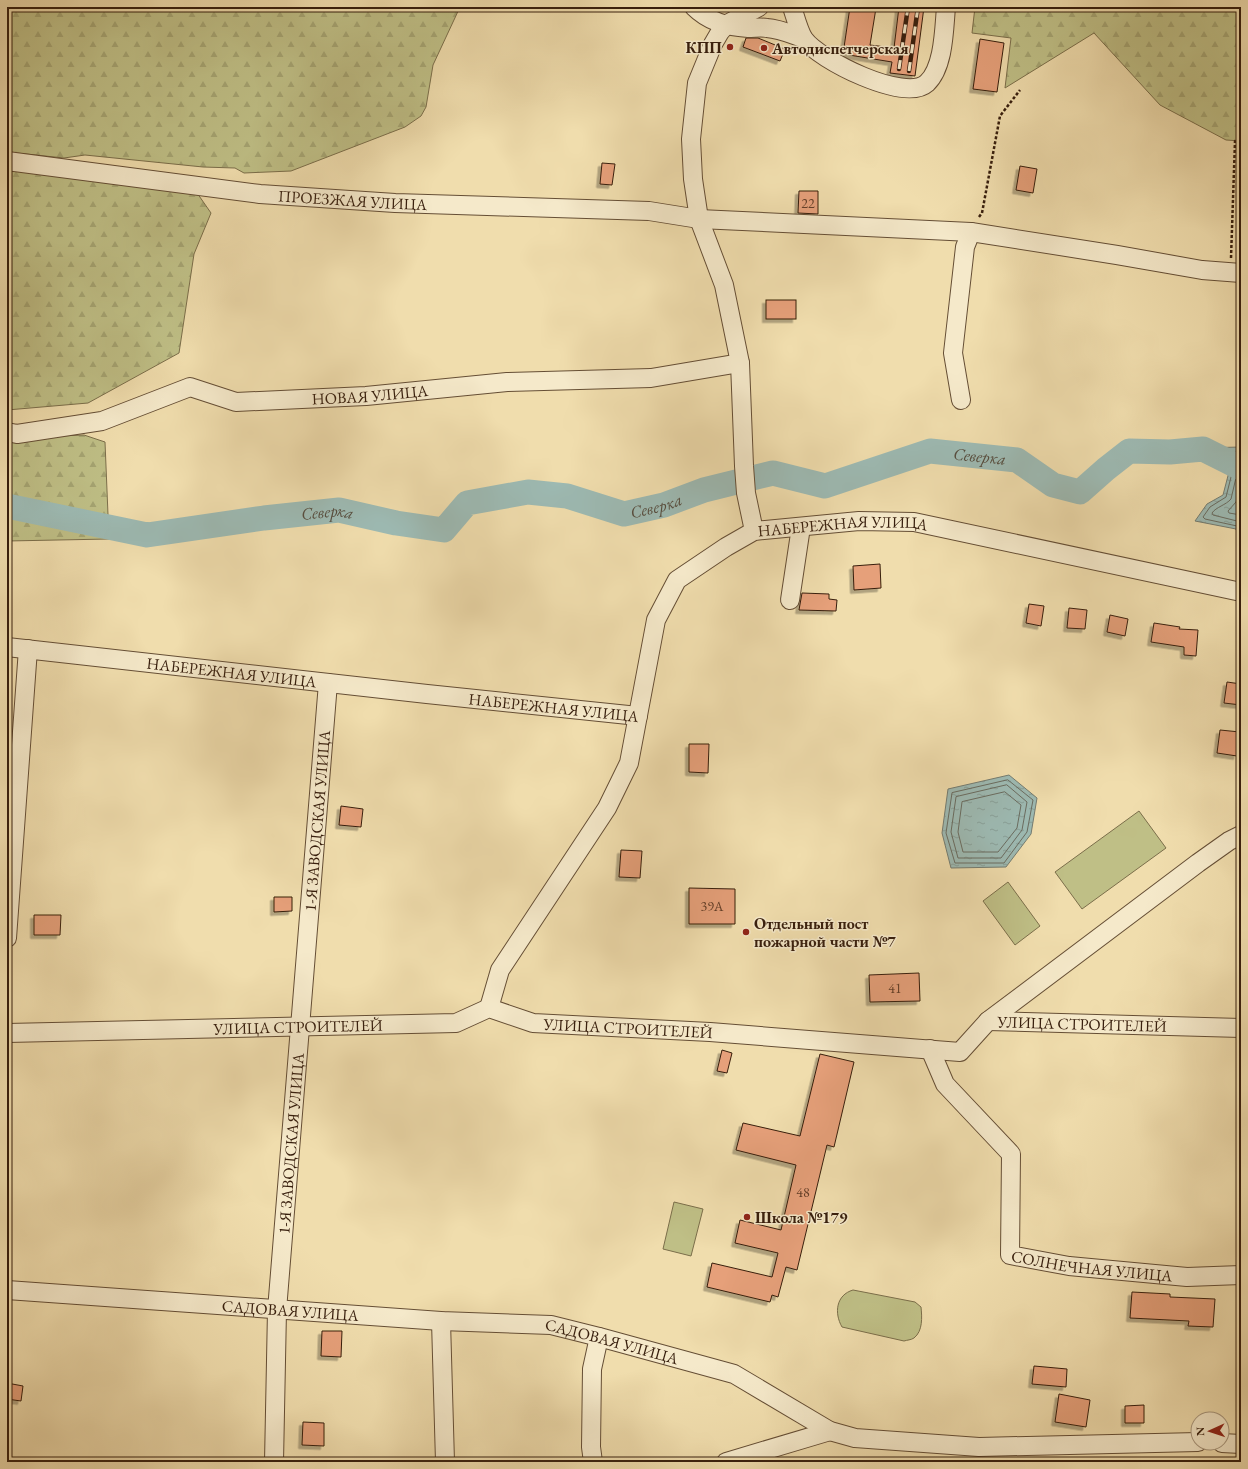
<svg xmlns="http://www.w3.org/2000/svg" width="1248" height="1469" font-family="'EB Garamond',serif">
<defs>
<pattern id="forest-firs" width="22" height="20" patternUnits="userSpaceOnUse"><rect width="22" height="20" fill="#bfbf86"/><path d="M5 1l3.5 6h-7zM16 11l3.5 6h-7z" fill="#a5a472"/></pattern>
<pattern id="water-ripples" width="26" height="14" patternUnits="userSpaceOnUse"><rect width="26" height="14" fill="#9dbab3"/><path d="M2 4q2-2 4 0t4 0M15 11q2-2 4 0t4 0" fill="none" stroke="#889f99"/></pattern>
<filter id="shadow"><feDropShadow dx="-3.5" dy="3.5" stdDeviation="0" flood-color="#0004"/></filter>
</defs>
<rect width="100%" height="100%" fill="#f0ddad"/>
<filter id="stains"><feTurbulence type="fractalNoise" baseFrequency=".005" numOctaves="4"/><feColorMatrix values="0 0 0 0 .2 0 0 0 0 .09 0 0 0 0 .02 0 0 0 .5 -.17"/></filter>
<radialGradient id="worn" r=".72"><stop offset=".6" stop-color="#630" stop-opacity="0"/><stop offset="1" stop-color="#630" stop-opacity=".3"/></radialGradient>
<!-- green -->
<g fill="#bfbf86" stroke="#7b6e4a">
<polygon points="1139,811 1166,848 1082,909 1055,872"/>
<polygon points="1008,882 1040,926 1015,945 983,901"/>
<polygon points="674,1202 703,1209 691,1256 663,1249"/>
<path d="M853 1290 915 1302 921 1307C922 1317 923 1331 914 1338 911 1340 907 1340 904 1341L842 1327C834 1313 836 1295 853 1290Z"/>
</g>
<!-- forest -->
<g fill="url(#forest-firs)" stroke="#7b6e4a">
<polygon points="7,7 460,7 433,65 426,107 421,116 405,127 291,171 244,173 235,168 203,167 85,155 64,158 7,152"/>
<polygon points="975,7 1241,7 1241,141 1226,140 1160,105 1094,33 1005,88 1011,38 972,33"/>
<polygon points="7,170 195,190 211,213 194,254 179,353 88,403 7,410"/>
<polygon points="84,435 105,442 109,539 7,541 7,438"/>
</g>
<!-- water -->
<g fill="url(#water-ripples)" stroke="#747c71">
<polygon points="1241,447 1241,545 1236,529 1195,521 1207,504 1223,495 1230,468 1199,448"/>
<polygon points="1009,775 1037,798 1031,834 1006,867 951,868 942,833 948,789"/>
</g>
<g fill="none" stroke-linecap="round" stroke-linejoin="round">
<!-- shore -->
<g stroke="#6a6c60" stroke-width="1">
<polyline points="1241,451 1217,453 1218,455 1232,465 1233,469 1226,497 1210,507 1203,517 1205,519 1237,526 1241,533"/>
<path d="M1241 456H1235L1234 458 1238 464V469L1231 499C1226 505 1216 507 1212 513L1213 515 1241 522"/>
<polyline points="1241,484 1236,502 1228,511 1229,513 1241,515"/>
<polygon points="1008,780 1033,800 1027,832 1004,863 955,863 946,833 952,793"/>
<polygon points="1007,785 1027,802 1022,830 1001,858 958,858 951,832 956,797"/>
<polygon points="1005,792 1021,805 1017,828 998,852 963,852 958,832 962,802"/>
</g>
<!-- river -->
<path stroke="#9dbab3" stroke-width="25" id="s1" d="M7 506 147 535 264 518 339 510 396 523 444 530 467 503 528 492 567 496 624 514 664 505 704 490 773 473 825 486 930 451 1017 460 1053 485 1080 492 1106 469 1129 451 1170 452 1203 449 1241 468"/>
</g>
<!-- building -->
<g fill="#e6a07a" stroke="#371e0d" filter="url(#shadow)">
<polygon points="850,7 876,8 870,45 894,48 899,7 924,7 915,76 890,73 892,62 843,54"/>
<polygon points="746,38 758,38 785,49 780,61 743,47"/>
<polygon points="980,39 1004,43 997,92 973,89"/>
<polygon points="602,163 615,164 612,185 600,184"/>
<polygon points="1020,166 1037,169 1033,193 1016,190"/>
<polygon points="799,191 818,191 818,214 798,213"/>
<rect x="766" y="300" width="30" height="19"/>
<polygon points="880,564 881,588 854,590 853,566"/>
<polygon points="802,593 829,594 829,599 837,600 836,611 799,610"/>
<polygon points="1029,604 1044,606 1041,626 1026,623"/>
<polygon points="1069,608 1087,610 1085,629 1067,628"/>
<polygon points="1110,615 1128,619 1125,636 1107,632"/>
<polygon points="1154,623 1180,627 1179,629 1198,630 1196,656 1184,655 1184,647 1151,642"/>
<polygon points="1227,682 1241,684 1241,705 1224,703"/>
<polygon points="1220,730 1240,732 1237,756 1217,753"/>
<polygon points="689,744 709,744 708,773 689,772"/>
<polygon points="341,806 363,809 361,827 339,825"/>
<polygon points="621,850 642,851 640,878 619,877"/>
<polygon points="689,888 735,889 735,924 689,924"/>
<polygon points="274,897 292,897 292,911 274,912"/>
<polygon points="34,915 61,915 60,935 34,935"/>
<polygon points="919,973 920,1001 870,1002 869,975"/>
<polygon points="722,1050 732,1053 727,1073 717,1071"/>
<polygon points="820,1054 854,1062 834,1147 827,1145 797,1270 786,1267 778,1297 772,1295 770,1302 707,1287 712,1263 772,1277 778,1253 735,1243 740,1220 781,1230 796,1165 736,1150 743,1123 800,1136"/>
<polygon points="1132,1292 1170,1294 1170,1297 1215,1299 1213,1327 1188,1326 1189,1321 1130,1318"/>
<polygon points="322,1331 342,1331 341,1357 321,1356"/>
<polygon points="1034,1366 1067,1369 1066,1387 1032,1384"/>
<polygon points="7,1383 23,1386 21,1401 7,1399"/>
<polygon points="1059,1394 1090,1400 1086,1427 1055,1422"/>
<polygon points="1144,1405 1144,1423 1125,1423 1125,1406"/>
<polygon points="303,1422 324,1423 324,1446 302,1445"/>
</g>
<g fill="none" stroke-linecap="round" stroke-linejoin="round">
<defs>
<g id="minor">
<path d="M694 7C708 21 729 27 748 28 755 28 761 27 767 28 780 29 791 34 803 38"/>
<path d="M792 7C795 16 799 32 804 39 819 60 905 103 927 83 944 67 944 29 946 7"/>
<path id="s2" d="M7 161 260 194 395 203 649 211 699 219 971 232 1117 255 1202 270 1241 273"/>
<polyline points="961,400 953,353 965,247 971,232"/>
<path id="s3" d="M7 432 17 434 102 421 190 387 236 402 366 396 507 382 651 378 740 363"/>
<polyline points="754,531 746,493 744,466 740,363 724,285 699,219 693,179 691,139 697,83 713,44 720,32 727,24 759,7"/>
<polyline points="790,600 801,527"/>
<path id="s4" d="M7 647 427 694 638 716"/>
<polyline points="7,938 28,649"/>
<path id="s5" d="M489 1008 500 970 607 808 629 763 656 620 677 580 726 547 754 531 859 521 914 522 1241 592"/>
<path id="s6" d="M988 1021 1241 1028"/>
<path id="s7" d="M7 1033 456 1023 489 1008 533 1023 710 1032 960 1052 988 1021 1198 863 1229 841 1241 835"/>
<path id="s8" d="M930 1049 945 1084 1011 1154 1010 1255 1069 1266 1187 1277 1241 1275"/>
<path id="s9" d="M7 1290 441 1321 551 1325 599 1337 734 1374 830 1431 855 1438 979 1447 1198 1442"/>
<polyline points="441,1321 445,1462"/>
<polyline points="1222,1443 1241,1444"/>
<path id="s10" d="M274 1462 277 1310 328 683"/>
<polyline points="593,1462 591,1447 592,1369 599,1337"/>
<polyline points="726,1462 830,1431"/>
</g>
</defs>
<!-- minor casing -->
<use href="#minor" stroke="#654e35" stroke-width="20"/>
<!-- path -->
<g stroke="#371e0d" stroke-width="2.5" stroke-dasharray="3 2" stroke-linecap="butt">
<polyline points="979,217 982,213 1000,116 1020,90"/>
<polyline points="1231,258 1235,141 1241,137"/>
</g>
<!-- minor -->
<use href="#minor" stroke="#f5e9ca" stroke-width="18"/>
<defs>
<g id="rail">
<polyline points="899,69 908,7"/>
<polyline points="909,71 918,7"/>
</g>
</defs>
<!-- rail casing -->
<use href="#rail" stroke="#371e0d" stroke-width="4.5"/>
<!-- rail -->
<use href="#rail" stroke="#f5e9ca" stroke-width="3" stroke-dasharray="9" stroke-linecap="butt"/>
</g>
<!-- markers -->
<g fill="#8f2418" stroke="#f5e9ca" stroke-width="1.5">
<circle cx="730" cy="47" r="4"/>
<circle cx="764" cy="48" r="4"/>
<circle cx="746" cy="932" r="4"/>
<circle cx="747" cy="1217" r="4"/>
</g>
<g text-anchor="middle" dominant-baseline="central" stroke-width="3" stroke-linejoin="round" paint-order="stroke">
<!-- number labels -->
<g font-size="14" fill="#633e28">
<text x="808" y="203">22</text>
<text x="712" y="906">39А</text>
<text x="895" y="988">41</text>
<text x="803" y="1192">48</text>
</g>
<!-- poi labels -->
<g font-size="16" font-weight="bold" fill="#371e0d" stroke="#f5e9ca" text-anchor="start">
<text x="722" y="47" text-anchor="end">КПП</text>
<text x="772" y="48">Автодиспетчерская</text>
<text x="754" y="923">Отдельный пост<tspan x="754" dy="18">пожарной части №7</tspan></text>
<text x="755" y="1217">Школа №179</text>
</g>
<!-- street labels -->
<g font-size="16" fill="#371e0d" stroke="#f5e9ca">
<text stroke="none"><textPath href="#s2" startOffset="348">ПРОЕЗЖАЯ УЛИЦА</textPath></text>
<text stroke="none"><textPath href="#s3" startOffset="373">НОВАЯ УЛИЦА</textPath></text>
<text stroke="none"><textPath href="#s5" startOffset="655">НАБЕРЕЖНАЯ УЛИЦА</textPath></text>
<text stroke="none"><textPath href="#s4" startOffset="226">НАБЕРЕЖНАЯ УЛИЦА</textPath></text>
<text stroke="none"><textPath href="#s4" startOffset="550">НАБЕРЕЖНАЯ УЛИЦА</textPath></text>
<text stroke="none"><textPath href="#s10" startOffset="643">1-Я ЗАВОДСКАЯ УЛИЦА</textPath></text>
<text stroke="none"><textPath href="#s6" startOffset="94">УЛИЦА СТРОИТЕЛЕЙ</textPath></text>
<text stroke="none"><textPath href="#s7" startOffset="291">УЛИЦА СТРОИТЕЛЕЙ</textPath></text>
<text stroke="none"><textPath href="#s7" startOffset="627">УЛИЦА СТРОИТЕЛЕЙ</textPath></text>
<text stroke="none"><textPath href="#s10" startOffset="319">1-Я ЗАВОДСКАЯ УЛИЦА</textPath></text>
<text stroke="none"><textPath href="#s8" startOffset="318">СОЛНЕЧНАЯ УЛИЦА</textPath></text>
<text stroke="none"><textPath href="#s9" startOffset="284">САДОВАЯ УЛИЦА</textPath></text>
<text stroke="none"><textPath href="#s9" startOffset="608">САДОВАЯ УЛИЦА</textPath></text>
</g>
<!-- water labels -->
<g font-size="17" font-style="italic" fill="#564d3f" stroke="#f5e9ca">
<text stroke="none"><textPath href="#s1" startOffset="1009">Северка</textPath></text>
<text stroke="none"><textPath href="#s1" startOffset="673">Северка</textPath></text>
<text stroke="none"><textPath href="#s1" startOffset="325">Северка</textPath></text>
</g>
</g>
<!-- margin -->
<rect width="1248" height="1469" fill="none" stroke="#f0ddad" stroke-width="24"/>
<rect x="8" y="8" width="1232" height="1453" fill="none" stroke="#371e0d" stroke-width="2"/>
<rect x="12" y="12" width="1224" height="1445" fill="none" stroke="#371e0d"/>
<!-- north arrow -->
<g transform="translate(1210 1431) rotate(267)"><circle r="19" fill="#f5e9ca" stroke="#a9987e"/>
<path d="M0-3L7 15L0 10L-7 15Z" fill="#8f2418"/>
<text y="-6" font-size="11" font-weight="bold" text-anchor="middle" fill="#371e0d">N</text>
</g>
<rect width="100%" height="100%" filter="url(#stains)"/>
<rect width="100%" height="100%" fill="url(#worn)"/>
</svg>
